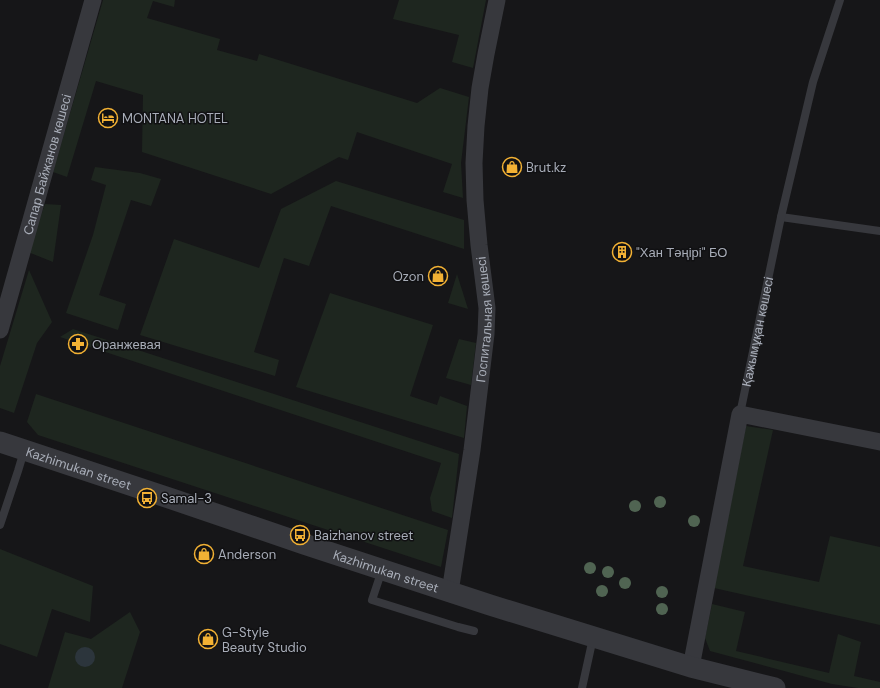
<svg xmlns="http://www.w3.org/2000/svg" width="880" height="688" font-family="'DM Sans',sans-serif">
<rect width="100%" height="100%" fill="#161618"/>
<!-- green -->
<g fill="#1e261f">
<polygon points="103,0 175,0 174,7 153,1 147,18 220,39 217,50 257,61 259,54 417,103 440,88 469,97 461,163 463,198 443,192 452,164 357,132 348,160 339,157 271,194 142,152 143,95 96,81 67,177 53,172"/>
<polygon points="399,0 486,0 473,68 452,62 459,35 393,19"/>
<polygon points="95,167 140,173 161,179 151,206 131,200 99,295 126,304 118,330 66,313 93,235 106,185 91,180"/>
<polygon points="336,181 464,220 464,249 331,206 309,266 284,258 254,352 279,360 275,376 140,335 174,239 259,268 281,209"/>
<polygon points="45,204 61,205 53,262 28,252"/>
<polygon points="29,270 52,322 37,343 14,413 0,408 0,366"/>
<polygon points="457,274 468,309 448,303"/>
<polygon points="330,293 433,325 410,396 437,405 440,396 467,406 464,438 296,387"/>
<polygon points="73,329 459,454 452,518 432,511 430,498 441,463 60,337"/>
<polygon points="459,339 476,343 471,385 446,378"/>
<polygon points="36,394 448,530 441,567 38,435 27,422"/>
<polygon points="746,426 773,430 743,566 819,582 821,574 830,536 880,547 880,625 714,588"/>
<polygon points="0,549 93,586 90,622 52,609 37,657 0,644"/>
<polygon points="712,604 745,612 736,651 829,673 838,634 861,642 854,676 880,682 880,688 858,688 832,684 710,651 705,638"/>
<polygon points="130,612 140,632 122,688 48,688 65,632 91,639"/>
</g>
<!-- water -->
<circle fill="#2c353c" cx="85" cy="657" r="10"/>
<g fill="none" stroke-linecap="round" stroke-linejoin="round">
<!-- service -->
<g stroke="#37383d" stroke-width="8">
<polyline points="781,217 880,231"/>
<path id="s1" d="M740 414 781 217 813 82 840 0"/>
<polyline points="0,525 18,471 24,451"/>
<polyline points="382,570 372,600 458,627 474,631"/>
<polyline points="582,688 593,638"/>
</g>
<!-- minor -->
<g stroke="#37383d" stroke-width="17">
<path id="s2" d="M0 330 93 0"/>
<path id="s3" d="M450 592 472 450 486 334 487 308 479 245 475 200 474 163 476 126 480 88 486 54 497 0"/>
<polyline points="691,667 740,414 880,442"/>
</g>
<!-- tertiary -->
<path stroke="#37383d" stroke-width="21" id="s4" d="M0 442 172 499 304 544 490 605 691 667 775 688"/>
</g>
<!-- trees -->
<g fill="#506452">
<circle cx="660" cy="502" r="6"/>
<circle cx="635" cy="506" r="6"/>
<circle cx="694" cy="521" r="6"/>
<circle cx="590" cy="568" r="6"/>
<circle cx="608" cy="572" r="6"/>
<circle cx="625" cy="583" r="6"/>
<circle cx="602" cy="591" r="6"/>
<circle cx="662" cy="592" r="6"/>
<circle cx="662" cy="609" r="6"/>
</g>
<!-- icons -->
<defs>
<symbol id="hotel-ring" viewBox="-11 -11 22 22"><circle r="9.5" fill="#111113" stroke="#f2b134" stroke-width="1.5"/><path d="M-6-4.5h1.5V1H6V5H4.5V3h-9V5H-6ZM-4 0a1.8 1.8 0 1 1 3.6 0ZM.5 0V-2.5h3Q6-2.5 6 0Z" fill="#f2b134"/></symbol>
<symbol id="shop-ring" viewBox="-11 -11 22 22"><circle r="9.5" fill="#111113" stroke="#f2b134" stroke-width="1.5"/><path d="M-5-2.5h2.3a2.7 3.5 0 0 1 5.4 0H5L5.5 6h-11ZM-1.5-2.5h3a1.5 2.3 0 0 0-3 0Z" fill="#f2b134"/></symbol>
<symbol id="building-ring" viewBox="-11 -11 22 22"><circle r="9.5" fill="#111113" stroke="#f2b134" stroke-width="1.5"/><path d="M-4-6H4V6H1V3H-1V6H-4ZM-2.5-4.3h1.7v1.8h-1.7ZM.8-4.3h1.7v1.8H.8ZM-2.5-1h1.7V.8h-1.7ZM.8-1h1.7V.8H.8Z" fill="#f2b134"/></symbol>
<symbol id="pharmacy-ring" viewBox="-11 -11 22 22"><circle r="9.5" fill="#111113" stroke="#f2b134" stroke-width="1.5"/><path d="M-2-6h4v4h4v4h-4v4h-4v-4h-4v-4h4Z" fill="#f2b134"/></symbol>
<symbol id="bus-ring" viewBox="-11 -11 22 22"><circle r="9.5" fill="#111113" stroke="#f2b134" stroke-width="1.5"/><path d="M-5-6H5V4H4V6H2V4H-2V6H-4V4H-5ZM-3.5-4V0h7V-4ZM-3.5 1.2v1.5H-2V1.2ZM2 1.2v1.5H3.5V1.2Z" fill="#f2b134"/></symbol>
</defs>
<g fill-rule="evenodd">
<use href="#hotel-ring" x="97" y="107" width="22" height="22"/>
<use href="#shop-ring" x="501" y="156" width="22" height="22"/>
<use href="#building-ring" x="611" y="241" width="22" height="22"/>
<use href="#shop-ring" x="427" y="265" width="22" height="22"/>
<use href="#pharmacy-ring" x="67" y="333" width="22" height="22"/>
<use href="#bus-ring" x="136" y="487" width="22" height="22"/>
<use href="#bus-ring" x="289" y="524" width="22" height="22"/>
<use href="#shop-ring" x="193" y="543" width="22" height="22"/>
<use href="#shop-ring" x="197" y="628" width="22" height="22"/>
</g>
<g text-anchor="middle" dominant-baseline="central" stroke-width="3" stroke-linejoin="round" paint-order="stroke">
<!-- poi labels -->
<g font-size="13" fill="#a8adb8" stroke="#111113" text-anchor="start">
<text x="122" y="118">MONTANA HOTEL</text>
<text x="526" y="167">Brut.kz</text>
<text x="636" y="252">"Хан Тәңірі" БО</text>
<text x="424" y="276" text-anchor="end">Ozon</text>
<text x="92" y="344">Оранжевая</text>
<text x="161" y="498">Samal-3</text>
<text x="314" y="535">Baizhanov street</text>
<text x="218" y="554">Anderson</text>
<text x="222" y="632">G-Style<tspan x="222" dy="15">Beauty Studio</tspan></text>
</g>
<!-- street labels -->
<g font-size="13" fill="#a8adb8" stroke="#111113">
<text stroke="none"><textPath href="#s2" startOffset="172">Сапар Байжанов көшесі</textPath></text>
<text stroke="none"><textPath href="#s3" startOffset="275">Госпитальная көшесі</textPath></text>
<text stroke="none"><textPath href="#s1" startOffset="84">Қажымұқан көшесі</textPath></text>
<text stroke="none"><textPath href="#s4" startOffset="83">Kazhimukan street</textPath></text>
<text stroke="none"><textPath href="#s4" startOffset="407">Kazhimukan street</textPath></text>
</g>
</g>
</svg>
